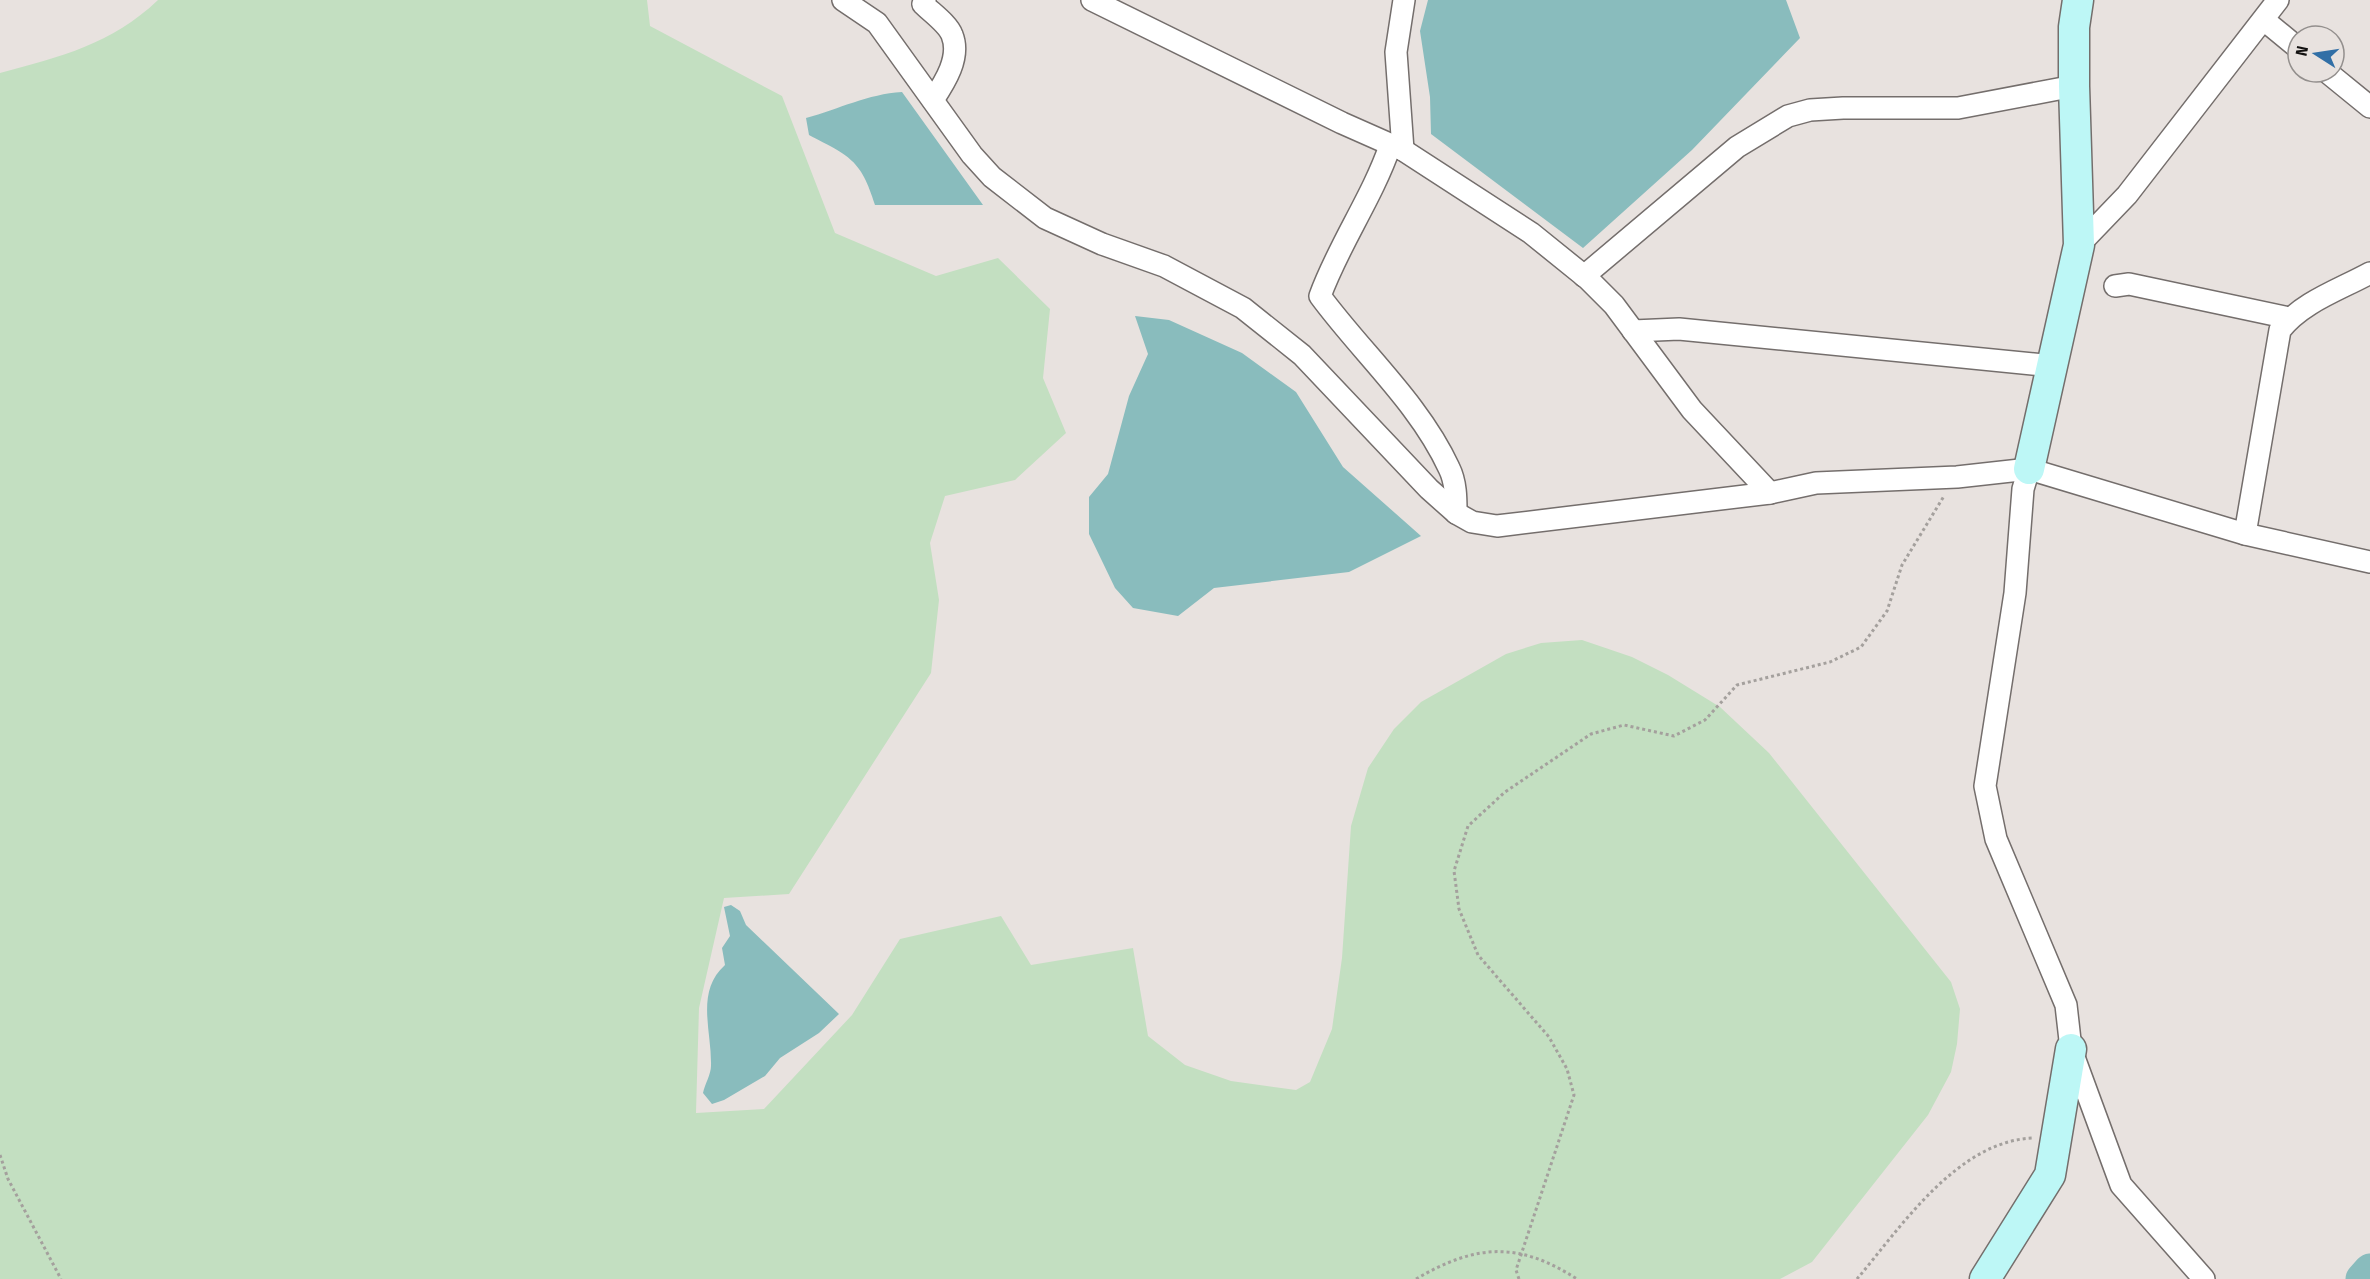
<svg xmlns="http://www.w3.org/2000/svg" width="2370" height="1279" font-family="'Fira Sans Condensed',sans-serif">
<rect width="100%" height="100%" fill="#e8e2df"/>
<!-- green -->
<path fill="#c3dfc1" d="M158 0H647L650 26 782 96 835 233 936 276 998 258 1050 309 1043 378 1066 433 1015 480 945 496 930 543 939 600 931 673 789 894 724 898 699 1008 696 1113 764 1109 852 1015 900 939 1001 916 1031 965 1133 948 1148 1036 1185 1065 1231 1081 1296 1090 1310 1082 1332 1029 1342 958 1351 826 1368 768 1394 729 1421 702 1506 654 1541 643 1582 640 1632 657 1668 675 1720 707 1769 753 1951 982 1960 1009 1957 1044 1951 1072 1928 1115 1812 1262 1780 1279H0V73C60 57 112 44 158 0Z"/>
<!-- water -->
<g fill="#89bcbd">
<polygon points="1428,0 1786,0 1800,38 1692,150 1583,248 1431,134 1430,97 1420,31"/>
<path d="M902 92 983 205H875C861 159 849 156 809 135L806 118C839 109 868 94 902 92Z"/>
<polygon points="1135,316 1169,320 1242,353 1296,392 1343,467 1421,536 1349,572 1214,588 1178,616 1133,608 1115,588 1089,534 1089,497 1108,474 1129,396 1148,354"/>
<path d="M731 905 740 911 746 925 839 1014 819 1033 780 1058 765 1076 724 1100 712 1104 703 1093C705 1084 711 1074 711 1066 712 1031 695 992 725 965L722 948 730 936 724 907Z"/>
</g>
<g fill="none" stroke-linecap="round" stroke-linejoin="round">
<!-- river -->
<polyline stroke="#89bcbd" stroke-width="33" points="2362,1279 2370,1270"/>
<defs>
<g id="street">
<polyline points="843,0 877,23 972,155 992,177 1045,218 1102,244 1164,266 1243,308 1302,355 1429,489 1456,513 1472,522 1497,526 1770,493 1816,483 1957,477 2029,469 2245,534 2370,562"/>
<path d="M925 0 923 4C932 13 948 24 952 35 961 57 945 82 933 100"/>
<polyline points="1092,0 1342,123 1403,150 1531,233 1588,279 1614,305 1692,410 1770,493"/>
<polyline points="2264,20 2298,48"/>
<polyline points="2327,72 2370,107"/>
<path d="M1390 146C1372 198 1339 244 1320 296 1362 353 1419 403 1449 468 1456 482 1456 498 1456 513"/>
<polyline points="1403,150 1396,52 1404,0"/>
<polyline points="2079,245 2127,195 2278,0"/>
<polyline points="1584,276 1737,147 1788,116 1810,110 1843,108 1958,108 2074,86"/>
<polyline points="2115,286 2129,284 2289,318"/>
<polyline points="1633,331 1679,329 2053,366"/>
<polyline points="2029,469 2023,489 2015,593 1985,786 1996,839 2066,1005 2071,1049 2121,1185 2204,1279"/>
<path d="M2245 534 2280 330C2302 302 2339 290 2370 273"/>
</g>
<g id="secondary">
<polyline points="2029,469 2079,245 2074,86 2074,27 2078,0"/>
<polyline points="1985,1279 2050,1175 2071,1049"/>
</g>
</defs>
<!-- street casing -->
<use href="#street" stroke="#746e6c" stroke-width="24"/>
<!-- secondary casing -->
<use href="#secondary" stroke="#746e6c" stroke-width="33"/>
<!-- path -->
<g stroke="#a4a09d" stroke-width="3" stroke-dasharray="3 3" stroke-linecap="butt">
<polyline points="0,1155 8,1179 61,1279"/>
<path d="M1416 1279C1476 1244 1518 1241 1577 1279"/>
<polyline points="1519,1279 1516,1270 1574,1095 1567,1069 1549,1037 1478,955 1459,909 1454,871 1468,826 1505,792 1591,734 1624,725 1674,736 1705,720 1737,685 1830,662 1861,647 1887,611 1902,565 1944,496"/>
<path d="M1857 1279C1901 1227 1958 1140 2034 1138"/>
</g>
<!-- street -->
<use href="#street" stroke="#fff" stroke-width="21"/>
<!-- secondary -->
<use href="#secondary" stroke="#bdf7f6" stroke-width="30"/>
</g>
<!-- north arrow -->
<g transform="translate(2316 54) rotate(282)"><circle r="28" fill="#e8e2df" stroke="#938f8d" stroke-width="1.5"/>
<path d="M0-4.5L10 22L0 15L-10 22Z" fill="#316fa6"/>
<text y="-9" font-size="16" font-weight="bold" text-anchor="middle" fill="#141211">N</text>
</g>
</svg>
